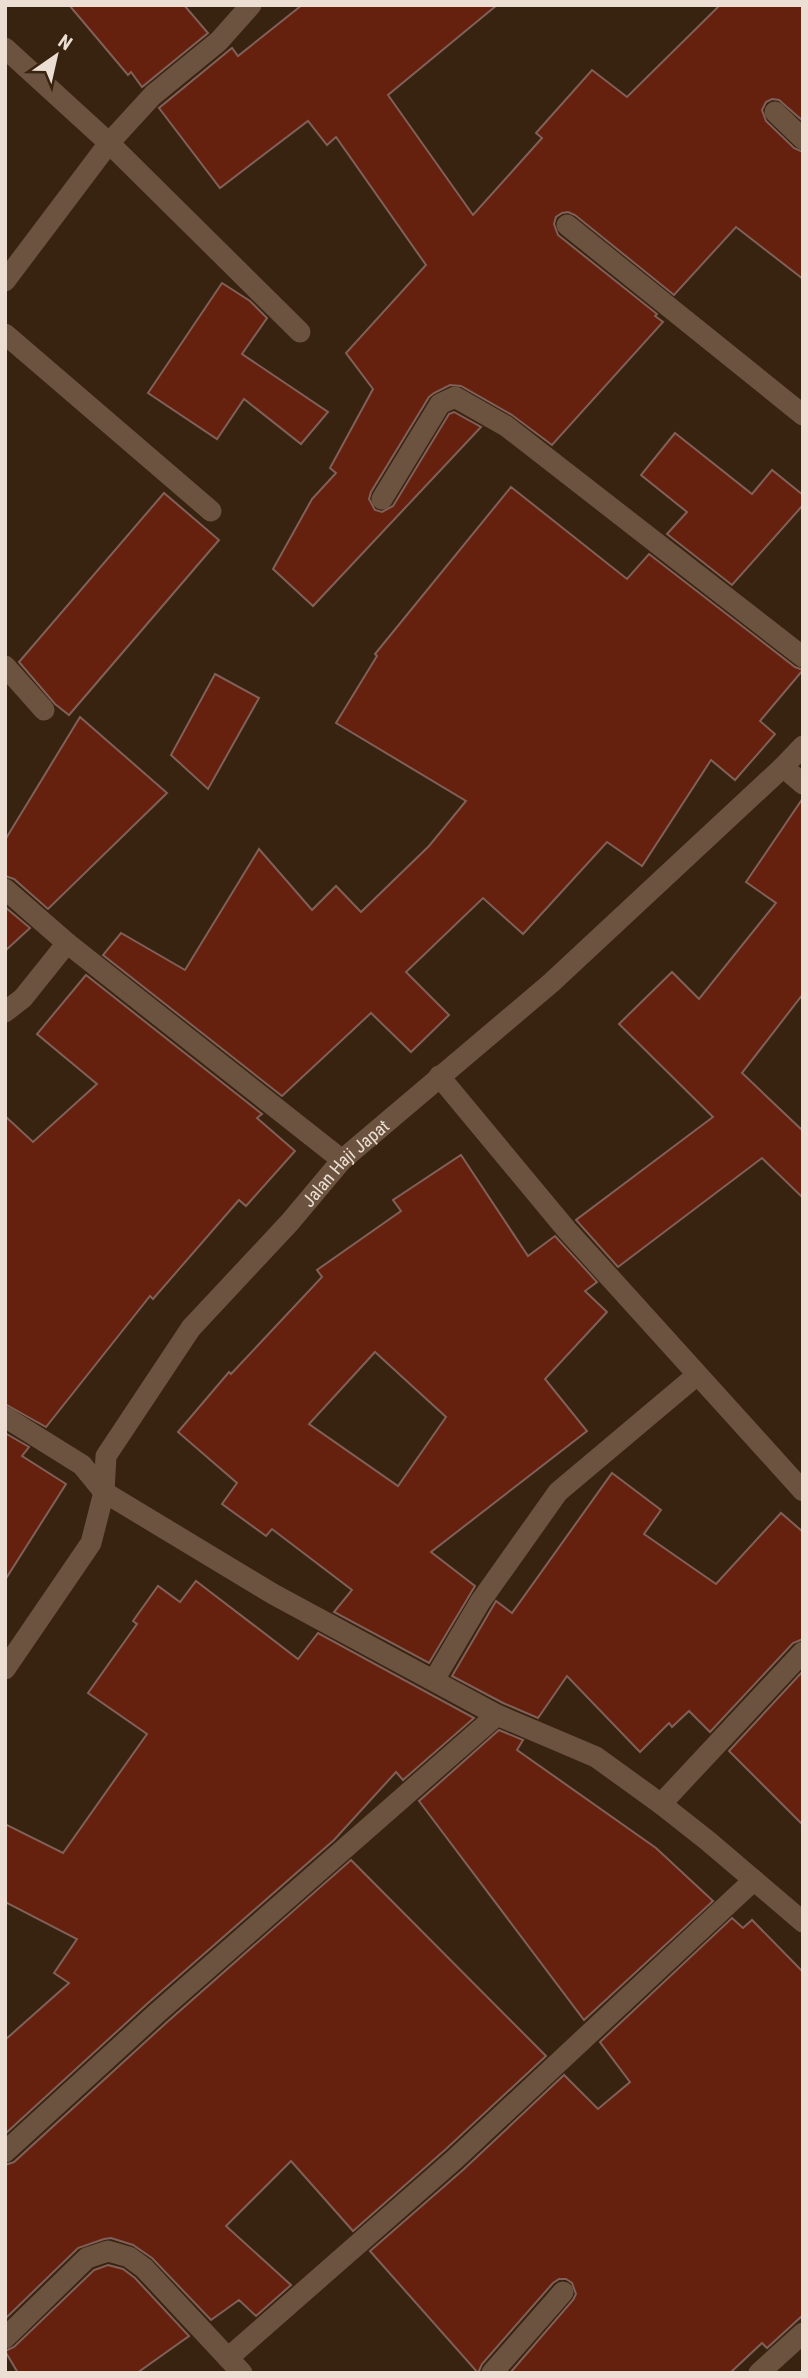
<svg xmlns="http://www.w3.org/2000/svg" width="808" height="2378" font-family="'Roboto Condensed',sans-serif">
<rect width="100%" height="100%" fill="#382310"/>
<!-- building -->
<g fill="#66200e" stroke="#806058" stroke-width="2" fill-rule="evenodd">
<polygon points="69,5 184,5 208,33 142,87 131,72 128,75"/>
<polygon points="302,5 497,5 388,95 473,215 542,138 536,133 592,70 627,97 720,5 803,5 803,121 779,100 772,99 766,102 762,110 766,121 794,148 803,152 803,279 736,227 674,295 575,215 568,212 562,213 556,217 554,224 558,235 657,314 655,316 663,322 552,445 512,415 461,386 450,385 434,393 429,397 371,492 369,499 375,510 382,512 393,506 449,414 454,412 481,427 313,606 273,569 312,499 336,473 330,468 373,389 346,353 426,265 336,137 327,145 308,121 220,188 159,108 232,48 238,56"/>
<polygon points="222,283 250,301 267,318 242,354 328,412 301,444 244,399 217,439 148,393"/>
<polygon points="675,433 752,494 772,470 803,495 803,505 732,585 667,534 687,512 641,475"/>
<polygon points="511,487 627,579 649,554 795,667 803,670 760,721 775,734 735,780 711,760 642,866 607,842 523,934 483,898 406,972 449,1015 411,1052 371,1013 282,1096 103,955 121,933 185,970 259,849 312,910 336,886 361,912 429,846 466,801 336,723 377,656 375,654"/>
<polygon points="164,493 219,540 69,715 55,704 19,662"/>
<polygon points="215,674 259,698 208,789 171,755"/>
<polygon points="80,717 167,793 48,909 14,879 5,876 5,840"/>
<polygon points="803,798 803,994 742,1073 803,1131 803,1198 762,1158 618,1267 576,1220 713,1117 619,1024 672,972 699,999 776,903 746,882"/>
<polygon points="5,907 30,928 5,951"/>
<polygon points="86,975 262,1114 257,1118 295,1151 246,1206 239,1200 153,1299 150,1296 46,1427 5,1404 5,1116 33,1142 97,1084 37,1034"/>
<path d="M461 1155 528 1256 555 1236 597 1282 585 1291 607 1312 545 1379 587 1431 431 1552 475 1586 429 1663 334 1612 352 1590 272 1529 266 1536 222 1504 237 1483 178 1432 229 1372 231 1374 322 1277 317 1270 401 1211 393 1200ZM375 1352 446 1417 398 1486 309 1424Z"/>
<polygon points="5,1433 29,1447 22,1456 66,1484 5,1580"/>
<polygon points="612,1473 661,1510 644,1534 716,1584 781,1513 803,1532 803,1639 793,1643 710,1732 689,1711 672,1727 669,1723 640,1752 567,1676 538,1718 503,1703 452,1676 496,1601 512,1613"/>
<polygon points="196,1581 298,1659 318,1633 474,1718 403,1780 396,1772 334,1840 148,2003 5,2134 5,2040 69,1983 54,1973 77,1939 5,1902 5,1824 63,1853 147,1734 88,1693 137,1624 133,1621 158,1586 180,1602"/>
<polygon points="803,1671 803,1825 729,1751"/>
<polygon points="499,1730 523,1740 517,1750 656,1848 713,1901 584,2020 419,1801"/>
<polygon points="351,1860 546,2056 446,2149 353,2231 291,2161 226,2226 291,2285 256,2316 239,2300 211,2320 152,2258 133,2245 111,2238 104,2239 78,2248 5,2319 5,2165 14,2162 166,2023"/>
<polygon points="732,1918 743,1928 752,1920 803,1972 803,2315 767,2348 762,2343 730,2373 510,2373 573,2300 576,2294 572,2283 566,2279 559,2279 553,2283 482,2364 478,2373 370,2251 464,2169 564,2075 598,2109 630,2082 600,2042"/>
<polygon points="108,2265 123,2269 135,2278 189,2336 137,2373 18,2373 5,2351 14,2347 94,2270"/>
</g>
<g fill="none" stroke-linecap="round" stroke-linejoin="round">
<!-- street -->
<g stroke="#6b533f" stroke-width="21">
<polyline points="5,48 109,143 300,332"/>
<polyline points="775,112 803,139"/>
<polyline points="567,225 803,415"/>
<polyline points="5,281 109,143 153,95 219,41 251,5"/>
<polyline points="5,334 211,511"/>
<polyline points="382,499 440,404 455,397 506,426 803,657"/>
<polyline points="5,666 44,710"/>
<polyline points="783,767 803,784"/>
<polyline points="5,889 67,943 342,1160"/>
<polyline points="5,1012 23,998 67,943"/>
<polyline points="439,1076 566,1229 803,1491"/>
<polyline points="5,1417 82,1465 104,1492 273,1594 497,1715 596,1757 661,1804 708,1841 803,1922"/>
<path id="s1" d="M5 1669 91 1543 104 1492 106 1456 191 1328 290 1222 342 1160 551 983 783 767 803 746"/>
<polyline points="434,1680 480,1602 558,1492 697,1375"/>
<polyline points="661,1804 803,1652"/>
<polyline points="5,2152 157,2013 497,1715"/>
<polyline points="5,2338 87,2258 108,2251 129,2257 144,2268 242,2373"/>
<polyline points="228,2358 455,2159 754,1880"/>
<polyline points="492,2373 563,2292"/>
<polyline points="759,2373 803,2333"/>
</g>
</g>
<g text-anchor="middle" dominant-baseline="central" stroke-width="5" stroke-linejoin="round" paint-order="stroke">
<!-- street labels -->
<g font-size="18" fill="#ecded3" stroke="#382310">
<text stroke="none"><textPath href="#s1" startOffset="621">Jalan Haji Japat</textPath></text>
</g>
</g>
<!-- border -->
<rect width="808" height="2378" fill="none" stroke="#ecded3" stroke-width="14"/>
<!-- north arrow -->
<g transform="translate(56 56) rotate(34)" stroke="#382310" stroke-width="5" paint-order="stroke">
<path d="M0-5L12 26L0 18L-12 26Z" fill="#ecded3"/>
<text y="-10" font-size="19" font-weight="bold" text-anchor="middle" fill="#ecded3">N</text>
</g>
</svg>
